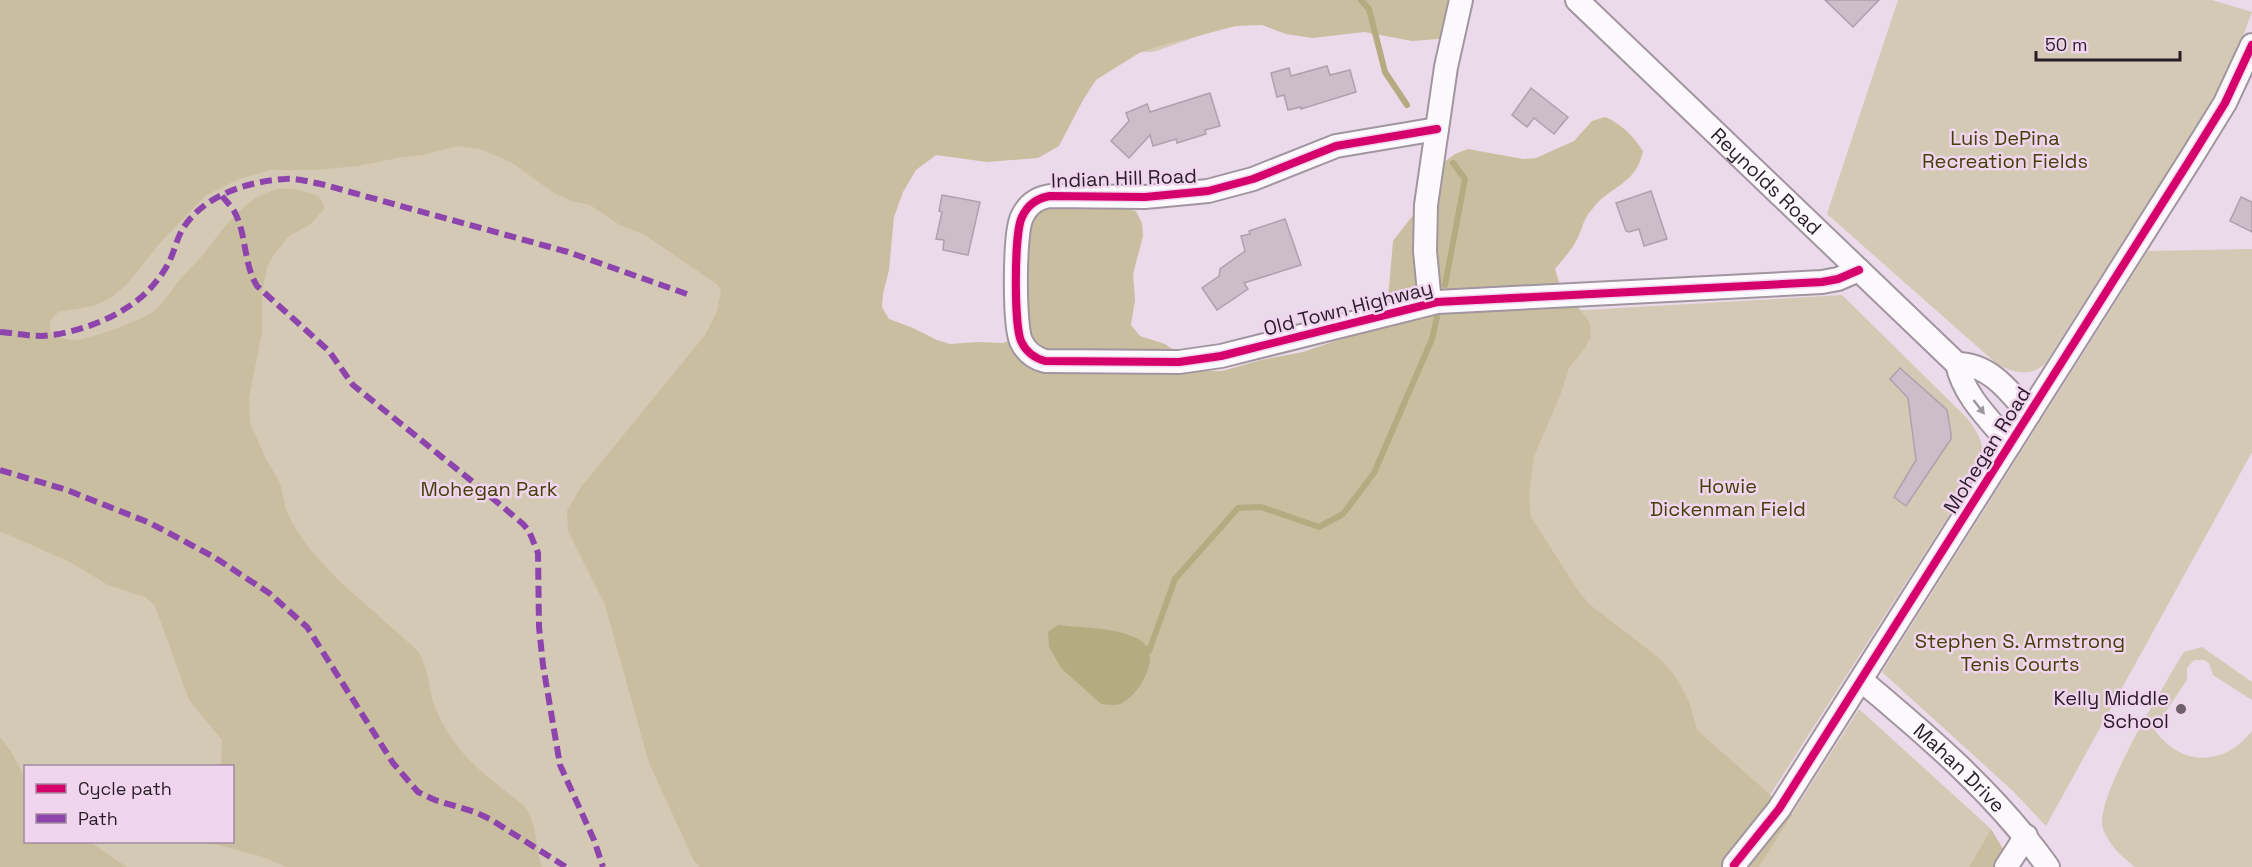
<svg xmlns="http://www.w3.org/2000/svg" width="2252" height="867" font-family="'Space Grotesk',sans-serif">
<rect width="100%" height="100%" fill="#ebdae9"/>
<!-- green -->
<g fill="#d3c9b5" fill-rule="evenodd">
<path d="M0 0 1253 17 1153 52 1004 47 900 82 875 372 1194 379 1466 317 1842 295 1967 418C1980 435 1988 449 1978 470L1770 795 1792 814 1859 709 1991 829 1969 867H0ZM26 766H232V842H26Z"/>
<path d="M1898 0H2212L2252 12 2234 60 2219 91 2046 362C2033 378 2013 373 1997 364L1827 214Z"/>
<polygon points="2252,249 2252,452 2046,826 2013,791 1882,672 2148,251"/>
<path d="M2202 647 2252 682V700L2213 675 2209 663 2204 660H2194L2187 668V680L2154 729C2180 767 2224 767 2252 731V867H2135C2122 857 2109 845 2103 829 2093 800 2163 688 2179 660L2184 652Z"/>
</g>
<!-- forest -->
<g fill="#cabea0">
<path d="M0 0H1470L1463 31 1438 39 1412 41 1364 32 1312 38 1286 34 1262 25 1236 26 1162 45 1139 53 1096 80 1083 100 1059 146 1038 158 987 162 936 155 916 170 903 192 894 217 889 270 883 294 882 307 889 319 913 328 937 340 950 344 977 342 1003 343 1016 339 1023 224 1043 209 1070 205 1096 209 1123 208 1136 211 1142 223 1143 236 1133 274 1135 300 1131 325 1140 336 1165 344 1196 366 1208 371H1222L1261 360 1303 352 1356 334 1380 321 1387 310 1393 241 1410 219 1437 189 1443 163 1455 154 1468 149 1523 159 1536 158 1574 141 1592 121 1605 117C1622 124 1633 136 1643 151 1637 177 1625 181 1605 196 1599 200 1594 207 1589 213 1583 221 1582 230 1577 239 1572 250 1562 260 1555 269L1559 282 1590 323 1591 336 1585 348 1569 368 1561 393 1534 456 1529 496 1531 517 1577 589 1589 604 1659 658 1675 676 1689 701 1697 730 1792 814 1759 867H700L694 861 649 763 605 605 568 531 567 511 581 487 705 335 717 311 721 291 718 285 645 235 620 225 590 205 572 201 554 193 511 162 480 149 457 146 422 155 403 157 357 166 317 170H270L239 179 205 196 160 243 127 284 112 297 94 306 58 312 50 321V331L54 336C61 338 69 340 76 340 93 338 140 321 154 311 163 304 170 292 177 283 185 273 194 265 202 256 226 226 257 177 302 191 314 194 323 195 324 209L311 224 289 236 273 256 267 267 262 293V332L249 398 250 423 266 459 280 483 286 510 294 526 309 548 337 579 417 650C429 667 428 688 435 707 454 755 486 775 524 806 538 824 535 847 542 867H287L260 856 207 842H232V766H221L222 740 189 700 155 606 145 597 108 585 70 562 0 531Z"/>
<polygon points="0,737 12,753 25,778 26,842 90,842 127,867 0,867"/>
<polygon points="1991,829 2014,867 1969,867"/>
</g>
<!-- water -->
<path fill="#b5ab81" d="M1058 625C1083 628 1117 627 1140 640 1164 655 1139 696 1120 704 1115 706 1106 704 1101 704L1061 668 1049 647 1048 632Z"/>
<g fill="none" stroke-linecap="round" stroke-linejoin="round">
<!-- stream -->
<g stroke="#b5ab81" stroke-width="6">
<polyline points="1361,0 1369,9 1385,72 1407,105"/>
<polyline points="1445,285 1465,179 1453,163"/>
<polyline points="1149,651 1175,579 1238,508 1261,507 1319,527 1343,514 1374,473 1432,339 1437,317"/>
</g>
</g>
<!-- building -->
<g fill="#cbbdc9" stroke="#aea1ac" stroke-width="1.5">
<polygon points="1825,0 1879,0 1853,27"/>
<polygon points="1327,66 1330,75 1350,70 1356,92 1301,109 1301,107 1288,110 1284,95 1277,97 1271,73 1289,68 1291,76"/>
<polygon points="1531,88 1568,117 1554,134 1534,118 1527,127 1512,115"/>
<polygon points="1210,93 1220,126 1205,130 1206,134 1177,143 1176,139 1153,146 1150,135 1129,158 1111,141 1129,121 1126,113 1147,104 1150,112"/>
<polygon points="1651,191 1667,239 1644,246 1639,229 1629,232 1626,231 1616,203"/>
<polygon points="942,195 980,202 968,255 943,250 944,240 936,239 942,212 939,211"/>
<polygon points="2241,197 2252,202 2252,232 2230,221"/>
<polygon points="1285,219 1301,265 1244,283 1248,289 1217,310 1202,288 1219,276 1220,269 1245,251 1241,236 1250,234 1249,231"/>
<polygon points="1900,368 1947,410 1951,434 1951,439 1906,506 1894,497 1916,460 1908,398 1890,379"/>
</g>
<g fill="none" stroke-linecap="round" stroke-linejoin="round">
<defs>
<g id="street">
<path id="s1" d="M1577 0 1957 364C1964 396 1989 419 2010 444"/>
<path d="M1437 129 1336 146 1253 179 1208 191 1145 197 1050 196C1037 198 1028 204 1022 217 1014 232 1014 325 1021 341 1026 352 1034 358 1045 361L1179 362 1221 356 1437 302 1822 282 1838 279 1859 270"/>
<polyline points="1430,303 1425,251 1426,205 1446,67 1461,0"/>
<path d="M1957 364C1990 364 2009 391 2029 414"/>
<path id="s2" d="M1861 680C1929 737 1996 794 2048 867"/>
<polyline points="1734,865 1779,809 2191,158 2225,103 2252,45"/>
<polyline points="2006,867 2026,836"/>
</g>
</defs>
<!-- street casing -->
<use href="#street" stroke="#a1959f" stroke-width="26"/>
<!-- street -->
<use href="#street" stroke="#fcf9fc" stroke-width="22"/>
<!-- quiet -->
<g stroke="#8e44ad" stroke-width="6" stroke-dasharray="12 6" stroke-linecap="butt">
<path d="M222 196C226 201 231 206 234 211 247 234 243 263 257 286L329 351 353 385 484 491 523 524 529 531 538 553 539 627 543 665 560 765 594 840 603 867"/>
<path d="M0 332C14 333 27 336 41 336 74 334 113 320 139 299 150 290 161 277 168 264 174 253 176 241 182 230 202 196 248 181 285 179 298 178 309 182 321 184L568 252 687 294"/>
<polyline points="0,470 67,490 150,523 214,557 269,593 307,627 393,763 418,792 435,800 475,812 490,819 566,867"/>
</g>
<defs>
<g id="cycleway">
<path d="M1437 129 1336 146 1253 179 1208 191 1145 197 1050 196C1037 198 1028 204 1022 217 1014 232 1014 325 1021 341 1026 352 1034 358 1045 361L1179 362 1221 356 1437 302 1822 282 1838 279 1859 270"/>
<polyline points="1734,865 1779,809 2191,158 2225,103 2252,45"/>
</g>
</defs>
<!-- cycleway casing -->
<use href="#cycleway" stroke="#f1d4ee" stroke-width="11"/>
<!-- cycleway -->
<use href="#cycleway" stroke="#d6006c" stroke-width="8"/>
</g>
<!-- one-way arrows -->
<defs><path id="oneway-solid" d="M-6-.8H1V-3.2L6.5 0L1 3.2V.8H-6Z" transform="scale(1.5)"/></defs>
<use fill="#9d969c" href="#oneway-solid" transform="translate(1979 407) rotate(52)"/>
<!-- markers -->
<circle fill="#6c606b" stroke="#f1d4ee" stroke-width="2" cx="2181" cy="709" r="6"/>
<g text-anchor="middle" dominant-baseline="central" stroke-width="5" stroke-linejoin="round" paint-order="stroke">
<!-- park labels -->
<g font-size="20" fill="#454008" stroke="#f1d4ee">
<text x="2005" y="138">Luis DePina<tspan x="2005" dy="23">Recreation Fields</tspan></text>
<text x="1728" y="486">Howie<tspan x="1728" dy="23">Dickenman Field</tspan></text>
<text x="489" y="489">Mohegan Park</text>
<text x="2020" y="641">Stephen S. Armstrong<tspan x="2020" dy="23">Tenis Courts</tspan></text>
</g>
<!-- street labels -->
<g font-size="20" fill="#281e27" stroke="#f1d4ee">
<text transform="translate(1124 178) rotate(-2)">Indian Hill Road</text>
<text stroke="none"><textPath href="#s1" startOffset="262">Reynolds Road</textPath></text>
<text transform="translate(1348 308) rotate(-14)">Old Town Highway</text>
<text transform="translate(1987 450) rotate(-58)">Mohegan Road</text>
<text stroke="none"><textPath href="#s2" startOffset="132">Mahan Drive</textPath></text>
</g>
<!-- poi labels -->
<g font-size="20" fill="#281e27" stroke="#f1d4ee" text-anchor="end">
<text x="2169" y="698">Kelly Middle<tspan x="2169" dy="23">School</tspan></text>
</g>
</g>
<!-- legend -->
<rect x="24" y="765" width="210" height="78" fill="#f1d4ee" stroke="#a18b9e" stroke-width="1.5"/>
<rect x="36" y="784" width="30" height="9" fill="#d6006c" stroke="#a18b9e" stroke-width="1.5"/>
<text x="78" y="795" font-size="18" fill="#281e27">Cycle path</text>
<rect x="36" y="814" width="30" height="9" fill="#8e44ad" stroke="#a18b9e" stroke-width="1.5"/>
<text x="78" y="825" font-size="18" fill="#281e27">Path</text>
<!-- scale -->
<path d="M2036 51v9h144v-9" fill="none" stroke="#281e27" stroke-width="3"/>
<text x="2045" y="51" font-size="18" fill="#281e27" stroke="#f1d4ee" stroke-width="4.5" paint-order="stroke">50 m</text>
</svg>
